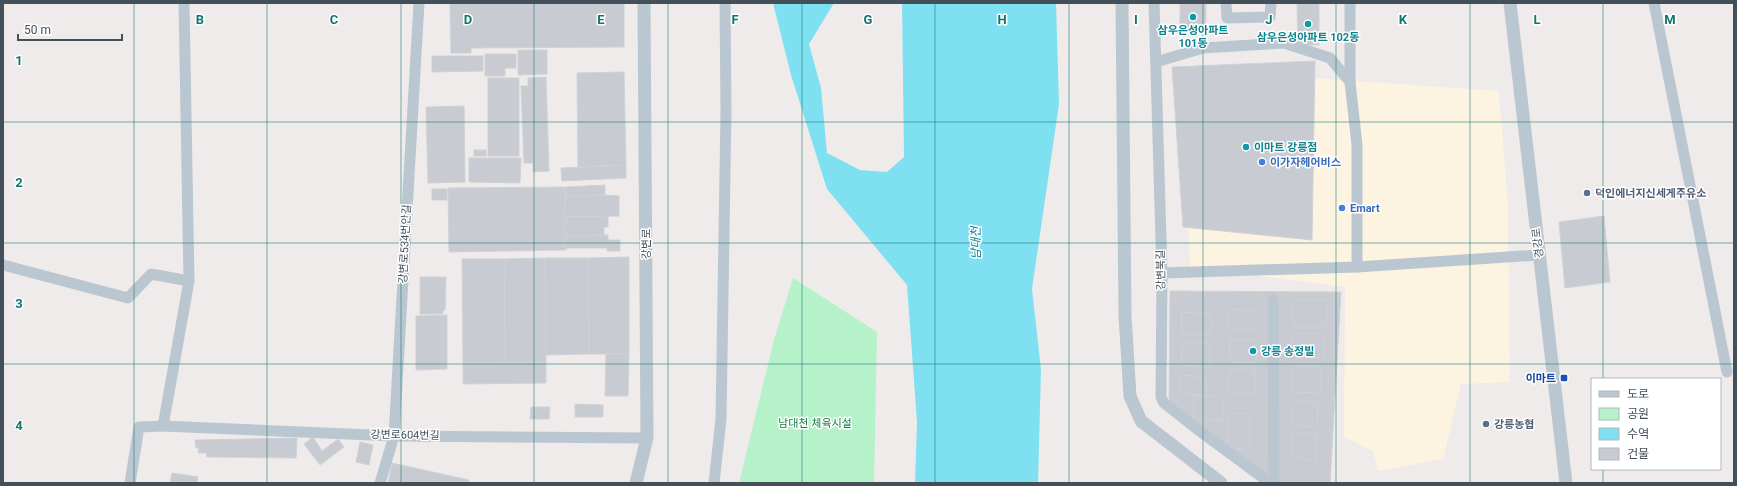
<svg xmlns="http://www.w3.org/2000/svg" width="1737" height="486" font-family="Roboto,'Noto Sans KR',sans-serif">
<rect width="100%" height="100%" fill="#efebeb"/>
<!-- commercial -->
<polygon fill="#fdf3e1" points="1183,69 1498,91 1502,128 1508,209 1510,382 1461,384 1443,459 1378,471 1373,451 1344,437 1345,287 1190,267"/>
<!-- green -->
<polygon fill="#b5f1c9" points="793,278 877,332 874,483 739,483 774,340"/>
<!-- water -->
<polygon fill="#7fe0f1" points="773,3 834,3 809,44 821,88 827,153 860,170 887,172 904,157 902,3 1056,3 1059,104 1032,289 1041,369 1038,483 915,483 917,422 907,285 827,189 791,75"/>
<!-- building -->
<g fill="#c8cbd1" stroke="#cfd2d8">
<polygon points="450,3 624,3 624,47 471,48 471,53 451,53"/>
<polygon points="1180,3 1206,3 1206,30 1180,32"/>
<polygon points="1297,3 1319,3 1319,45 1298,45"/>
<polygon points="518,50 547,50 547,74 518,75"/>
<polygon points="485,54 516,54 516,68 505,68 505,76 485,76"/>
<polygon points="432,56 483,56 483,71 432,72"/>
<polygon points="1315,61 1312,240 1183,227 1172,67"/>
<polygon points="624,72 626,165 578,167 577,73"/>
<polygon points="546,77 549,171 533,172 533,163 524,163 521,86 528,86 528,78"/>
<rect x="488" y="78" width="31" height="78"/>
<polygon points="464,106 465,182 428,183 426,107"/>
<rect x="474" y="150" width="12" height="6"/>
<polygon points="469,158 521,158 520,183 469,182"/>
<polygon points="626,165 626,178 562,181 561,168"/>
<polygon points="605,185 605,195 565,196 565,187"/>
<polygon points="565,187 566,250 449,252 448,188"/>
<rect x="432" y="189" width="15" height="11"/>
<polygon points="605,195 619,196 619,216 565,217 565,196"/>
<polygon points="608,216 608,227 604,227 604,235 565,236 565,217"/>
<polygon points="1604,216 1610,282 1565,288 1559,222"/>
<polygon points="608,235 608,240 620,240 620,251 607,251 607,248 565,248 565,236"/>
<polygon points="629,257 629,354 589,354 588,258"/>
<polygon points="545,258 588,258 589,354 545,355"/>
<polygon points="545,258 546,362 505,363 504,259"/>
<polygon points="462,259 504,259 505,363 463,363"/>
<polygon points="420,277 446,277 445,310 443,310 443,314 420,314"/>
<polygon points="1170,291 1341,292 1330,483 1274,483 1169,410"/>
<polygon points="1293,299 1328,301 1327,326 1293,327"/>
<polygon points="1227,309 1256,311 1256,330 1230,330"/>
<polygon points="1181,312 1211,314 1211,335 1182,334"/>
<polygon points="447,315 447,369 416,370 416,316"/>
<polygon points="1293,333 1325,333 1325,358 1293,356"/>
<polygon points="1229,339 1256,341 1256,363 1230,362"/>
<polygon points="1182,343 1210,343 1209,368 1181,365"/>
<polygon points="606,354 629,354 628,396 605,396"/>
<polygon points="546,362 546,383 463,384 463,363"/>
<polygon points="1293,366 1321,366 1321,392 1293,393"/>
<polygon points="1229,369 1255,370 1256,393 1228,393"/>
<polygon points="1181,375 1206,377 1206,396 1180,392"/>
<polygon points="1193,395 1224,397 1223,421 1194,418"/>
<polygon points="1293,402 1318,402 1317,427 1292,425"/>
<polygon points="575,404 603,405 603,417 575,417"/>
<polygon points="531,407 550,407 549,419 530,419"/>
<polygon points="1227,413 1250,413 1249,451 1227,446"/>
<polygon points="1292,434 1317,434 1316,462 1293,456"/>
<polygon points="313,437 322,451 338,439 344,447 320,465 304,444"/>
<polygon points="297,438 296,458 207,457 206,453 198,453 199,448 196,448 195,440"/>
<polygon points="360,442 373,445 369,465 356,462"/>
<polygon points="392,463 469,480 469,483 388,483"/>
<polygon points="172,473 198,477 197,483 170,483"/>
</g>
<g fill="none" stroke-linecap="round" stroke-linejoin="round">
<!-- minor -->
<g stroke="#bbc7d0" stroke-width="11">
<polyline points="1154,3 1162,273 1161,397 1164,403 1197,429 1270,483"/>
<polyline points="1226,3 1227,18 1270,17 1271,3"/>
<polyline points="1350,3 1350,82"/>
<polyline points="1654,3 1727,372"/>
<polyline points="1156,62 1203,48 1284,43 1330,58 1350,82 1357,145 1357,267"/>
<polyline points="3,265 128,298 151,274 189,281"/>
<polyline points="1162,273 1357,267 1539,255"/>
<polyline points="1273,300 1274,483"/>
<polyline points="163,426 394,436 647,438"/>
<polyline points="130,483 139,427 163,426 189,281 184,3"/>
<polyline points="380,483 394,436 419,3"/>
<polyline points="714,483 721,419 726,111 725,3"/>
</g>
<!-- tertiary -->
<g stroke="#bbc7d0" stroke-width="13">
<polyline points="1122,3 1125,316 1130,396 1141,421 1221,483"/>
<polyline points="1510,3 1566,483"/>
<polyline points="636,483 647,438 644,3"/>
</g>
</g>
<!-- grid -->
<path fill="none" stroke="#0f766e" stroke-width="1" stroke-opacity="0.55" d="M134 3V483M267 3V483M401 3V483M534 3V483M668 3V483M802 3V483M935 3V483M1069 3V483M1203 3V483M1336 3V483M1470 3V483M1603 3V379M3 122H1734M3 243H1734M3 364H1734M1603 469V483"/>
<!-- markers -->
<g fill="#0f9aa8" stroke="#fff" stroke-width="1.5">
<circle cx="1193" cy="17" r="4"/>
<circle cx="1308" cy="24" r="4"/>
<circle cx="1246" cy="147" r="4"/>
<circle cx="1253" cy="351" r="4"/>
</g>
<g fill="#3f7fe0" stroke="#fff" stroke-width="1.5">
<circle cx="1262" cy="162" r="4"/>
<circle cx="1342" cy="208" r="4"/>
</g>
<g fill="#5c6f8a" stroke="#fff" stroke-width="1.5">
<circle cx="1587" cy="193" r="4"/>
<circle cx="1486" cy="424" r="4"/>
</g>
<rect fill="#1a4fb4" stroke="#fff" stroke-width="1.5" x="1560" y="374" width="8" height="8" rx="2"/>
<g text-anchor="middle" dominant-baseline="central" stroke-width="3" stroke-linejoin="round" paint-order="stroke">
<!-- culture labels -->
<g font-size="11" font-weight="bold" fill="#0d838f" stroke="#fff">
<text x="1193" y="30">삼우은성아파트<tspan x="1193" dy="13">101동</tspan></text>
<text x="1308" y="37">삼우은성아파트 102동</text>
<text x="1254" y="147" text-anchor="start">이마트 강릉점</text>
<text x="1261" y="351" text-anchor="start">강릉 송정빌</text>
</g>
<!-- shop labels -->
<g font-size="11" font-weight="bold" fill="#366cbe" stroke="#fff" text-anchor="start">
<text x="1270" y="162">이가자헤어비스</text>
<text x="1350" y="208">Emart</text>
</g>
<!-- service labels -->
<g font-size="11" font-weight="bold" fill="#4e5e75" stroke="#fff" text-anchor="start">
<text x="1595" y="193">덕인에너지신세게주유소</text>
<text x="1494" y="424">강릉농협</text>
</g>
<!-- street labels -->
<g font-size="11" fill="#43505a" stroke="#fff">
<text transform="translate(1538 243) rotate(-97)">경강로</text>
<text transform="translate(405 244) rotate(-87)">강변로534번안길</text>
<text transform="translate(646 244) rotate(-90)">강변로</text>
<text transform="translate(1161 270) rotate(-91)">강변북길</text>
<text transform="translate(405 435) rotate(1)">강변로604번길</text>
</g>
<!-- transit labels -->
<g font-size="11" font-weight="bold" fill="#164399" stroke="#fff" text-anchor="end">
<text x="1556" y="378">이마트</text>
</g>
<!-- park labels -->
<g font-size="11" fill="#107f41" stroke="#fff">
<text x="815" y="423">남대천 체육시설</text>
</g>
<!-- water labels -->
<g font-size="12" font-style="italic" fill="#058096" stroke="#fff">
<text transform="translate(976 243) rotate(-91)">남대천</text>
</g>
</g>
<g font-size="13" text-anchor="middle" font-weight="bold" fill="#0f766e" stroke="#fff" stroke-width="3" stroke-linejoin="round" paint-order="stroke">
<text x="200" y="24">B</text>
<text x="334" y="24">C</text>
<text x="468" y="24">D</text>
<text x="601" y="24">E</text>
<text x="735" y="24">F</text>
<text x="868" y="24">G</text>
<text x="1002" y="24">H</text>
<text x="1136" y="24">I</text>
<text x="1269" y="24">J</text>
<text x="1403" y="24">K</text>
<text x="1537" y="24">L</text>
<text x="1670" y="24">M</text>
<text x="19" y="65">1</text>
<text x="19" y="187">2</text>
<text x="19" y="308">3</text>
<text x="19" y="430">4</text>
</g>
<!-- border -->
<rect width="1737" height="486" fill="none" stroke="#43505a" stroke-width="8"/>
<!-- legend -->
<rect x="1591" y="378" width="130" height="92" fill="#ffffff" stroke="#b4b9bd"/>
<rect x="1599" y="391" width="20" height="6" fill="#bbc7d0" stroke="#b4b9bd"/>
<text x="1627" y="398" font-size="12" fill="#43505a">도로</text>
<rect x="1599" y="408" width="20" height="12" fill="#b5f1c9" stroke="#b4b9bd"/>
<text x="1627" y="418" font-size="12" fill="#43505a">공원</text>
<rect x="1599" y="428" width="20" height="12" fill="#7fe0f1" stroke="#b4b9bd"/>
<text x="1627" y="438" font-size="12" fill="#43505a">수역</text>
<rect x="1599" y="448" width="20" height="12" fill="#c8cbd1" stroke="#b4b9bd"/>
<text x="1627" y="458" font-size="12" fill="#43505a">건물</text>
<!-- scale -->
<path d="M18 34v6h104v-6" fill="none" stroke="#43505a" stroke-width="2"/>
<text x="24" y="34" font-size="12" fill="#43505a" stroke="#ffffff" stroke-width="3" paint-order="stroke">50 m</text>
</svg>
